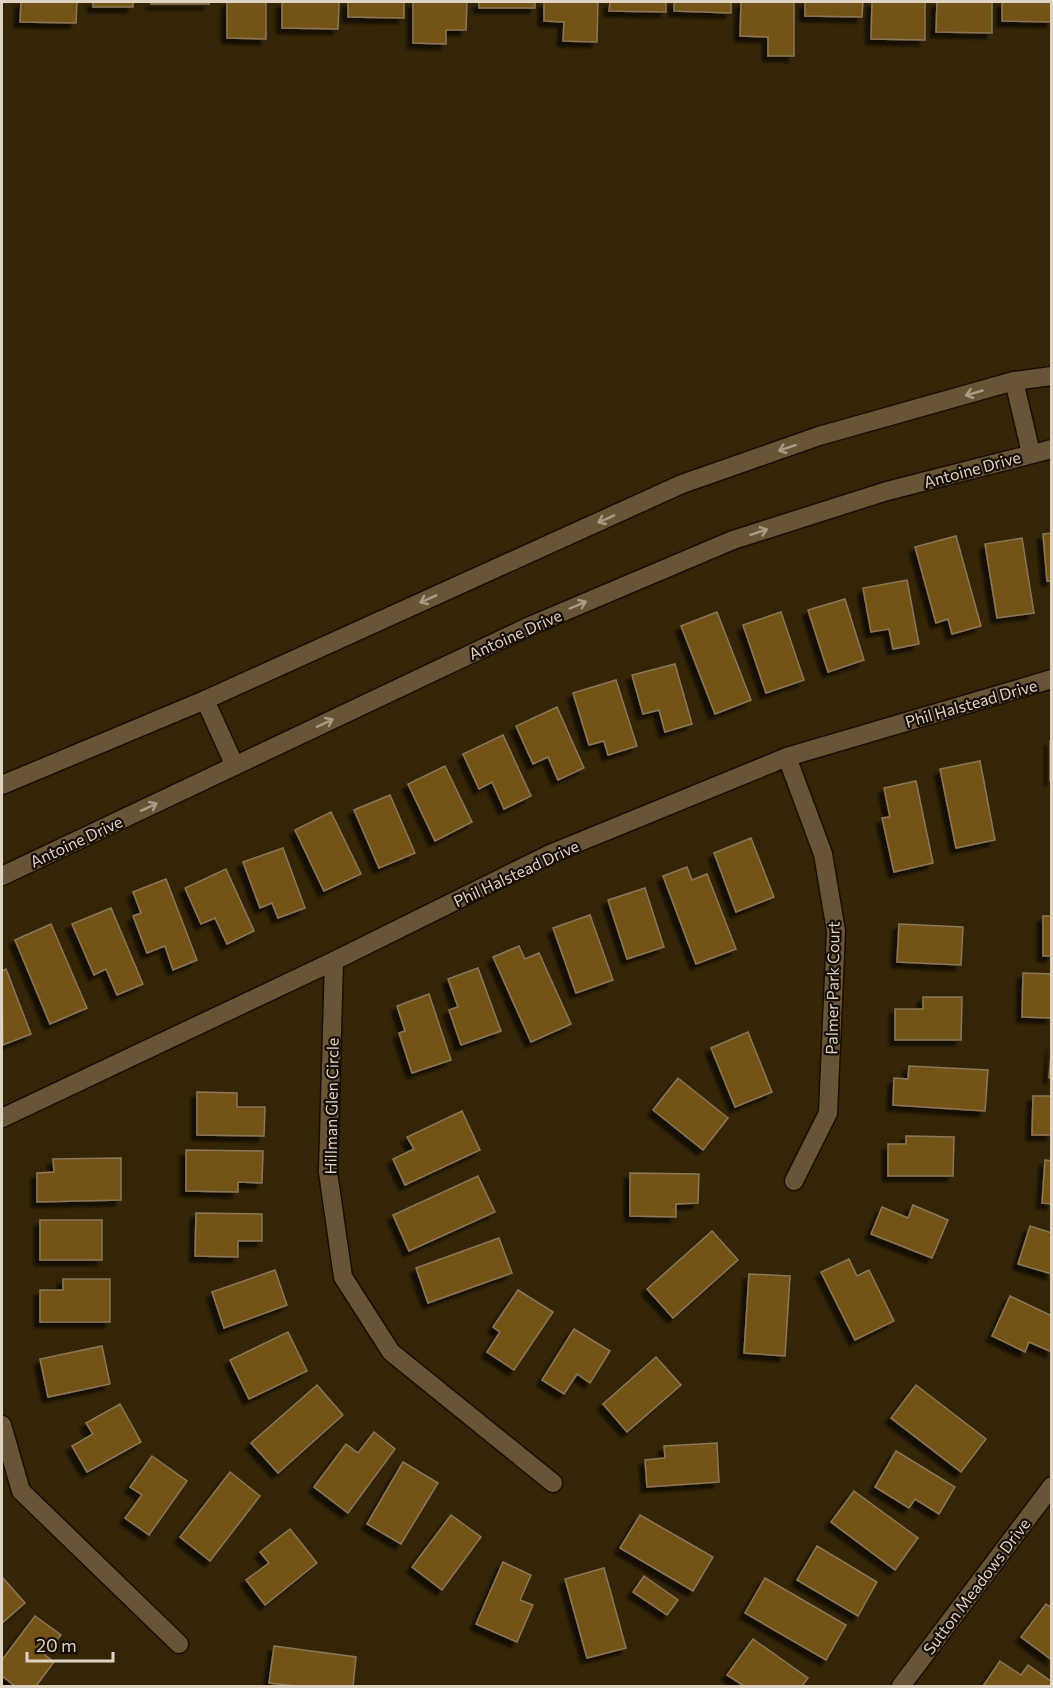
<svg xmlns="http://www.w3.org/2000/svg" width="1053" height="1688" font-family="Commissioner,sans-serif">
<defs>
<filter id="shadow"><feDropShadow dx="-5.5" dy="5.5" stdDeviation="1.5" flood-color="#0009"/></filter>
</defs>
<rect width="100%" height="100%" fill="#352507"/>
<!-- building -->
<g fill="#735219" stroke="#8b7759" stroke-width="1.5" filter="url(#shadow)">
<polygon points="21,2 77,2 76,23 20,22"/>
<rect x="93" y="2" width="40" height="5"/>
<rect x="151" y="2" width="58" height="2"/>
<polygon points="227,2 266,2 266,39 227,38"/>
<polygon points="282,2 339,2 338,29 282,28"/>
<polygon points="348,2 404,2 404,18 348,17"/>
<polygon points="413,2 467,2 466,30 446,30 446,44 413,43"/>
<rect x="479" y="2" width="56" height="6"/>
<polygon points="544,2 598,2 597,42 563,41 564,22 544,21"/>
<polygon points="610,2 666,2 666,12 609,11"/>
<polygon points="674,2 731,2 731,13 674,11"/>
<polygon points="741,2 794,2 794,56 768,56 768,37 740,36"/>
<polygon points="805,2 863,2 862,17 805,16"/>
<polygon points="872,2 925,2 925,40 871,39"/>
<polygon points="937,2 992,2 992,33 936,32"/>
<polygon points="1002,2 1052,2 1052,22 1002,21"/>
<polygon points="1052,533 1052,581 1047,581 1043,534"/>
<polygon points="956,536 981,626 952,634 948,619 936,623 915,547"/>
<polygon points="1022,538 1034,613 997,618 985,544"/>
<polygon points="907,580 919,644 893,649 889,629 871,632 863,588"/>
<polygon points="845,599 864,660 828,672 808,610"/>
<polygon points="717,612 751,700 715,714 681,626"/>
<polygon points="781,612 804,680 766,693 743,625"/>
<polygon points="675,664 692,724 665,732 659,710 643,714 632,675"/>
<polygon points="616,680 637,746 608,755 604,741 589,745 573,693"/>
<polygon points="557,707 584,768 558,780 548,757 533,764 516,726"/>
<polygon points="503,735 531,796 504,809 492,782 479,789 463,754"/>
<rect x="1050" y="741" width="2" height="39"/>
<polygon points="980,761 995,840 956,848 940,769"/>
<polygon points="445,766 472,822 435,841 408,784"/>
<polygon points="916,781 933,863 894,872 882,818 890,817 884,788"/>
<polygon points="390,795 415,853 379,868 354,810"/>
<polygon points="331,812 361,874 324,891 295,830"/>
<polygon points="751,838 774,897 736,912 714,853"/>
<polygon points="283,848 305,908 278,918 272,903 260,908 243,862"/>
<polygon points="687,867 692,880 707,874 736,949 696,964 663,876"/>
<polygon points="226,869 254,931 227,944 215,918 201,924 185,888"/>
<polygon points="166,879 197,960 173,970 165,946 147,953 133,916 141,913 133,892"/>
<polygon points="645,888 664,947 627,959 608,900"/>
<polygon points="111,908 143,984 117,995 106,969 94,975 72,924"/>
<polygon points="590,915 613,980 576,993 553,928"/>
<rect x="1043" y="916" width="9" height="40"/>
<polygon points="51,924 87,1008 50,1024 15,940"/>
<polygon points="899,924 963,927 961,965 897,962"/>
<polygon points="519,946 525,959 539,953 571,1024 531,1042 493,957"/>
<polygon points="478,968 501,1031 461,1045 449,1010 458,1007 448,979"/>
<polygon points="6,969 31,1034 3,1045 2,971"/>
<polygon points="1023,973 1052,974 1052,1018 1022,1017"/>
<polygon points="429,994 451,1060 412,1073 399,1033 405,1031 397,1006"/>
<polygon points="923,997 962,997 961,1040 895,1040 895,1009 923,1009"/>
<polygon points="748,1032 772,1092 735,1107 711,1048"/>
<polygon points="1052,1043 1052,1078 1049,1078"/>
<polygon points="909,1066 988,1070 985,1111 893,1105 894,1078 908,1079"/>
<polygon points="678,1078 728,1118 703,1150 653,1110"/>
<polygon points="197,1092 237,1093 237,1107 265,1107 264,1136 197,1135"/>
<polygon points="1033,1096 1052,1096 1052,1135 1032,1135"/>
<polygon points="462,1111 480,1150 405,1185 393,1159 414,1149 407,1137"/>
<polygon points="906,1136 954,1137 953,1176 888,1176 888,1144 906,1144"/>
<polygon points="186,1150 263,1151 262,1183 238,1182 238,1192 186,1191"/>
<polygon points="121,1158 121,1200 37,1202 37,1173 54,1172 53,1159"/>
<polygon points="1045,1160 1052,1161 1052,1204 1042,1203"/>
<polygon points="630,1173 699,1174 698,1203 676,1204 676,1217 630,1216"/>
<polygon points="478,1176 495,1212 409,1251 393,1215"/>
<polygon points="913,1205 948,1220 932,1258 871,1234 882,1207 908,1218"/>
<polygon points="196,1213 262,1214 262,1241 238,1241 238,1257 195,1256"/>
<rect x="40" y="1220" width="62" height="40"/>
<polygon points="1030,1226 1052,1233 1052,1274 1018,1264"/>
<polygon points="712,1231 738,1260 673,1318 647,1289"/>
<polygon points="499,1238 512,1273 428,1303 416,1268"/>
<polygon points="849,1259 857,1276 869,1270 894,1321 855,1340 821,1272"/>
<polygon points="275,1270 287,1305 224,1328 212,1292"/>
<polygon points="749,1274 790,1276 785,1356 744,1353"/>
<polygon points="63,1279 110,1279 110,1322 40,1322 40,1290 63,1290"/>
<polygon points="518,1290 553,1312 514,1370 487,1352 500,1332 493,1327"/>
<polygon points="1010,1296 1052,1316 1052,1352 1029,1342 1025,1352 992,1336"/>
<polygon points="574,1329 610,1351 590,1383 577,1374 564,1394 542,1380"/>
<polygon points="288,1332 307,1371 249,1399 230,1360"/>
<polygon points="102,1346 110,1384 48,1397 40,1359"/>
<polygon points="656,1357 681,1385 627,1432 603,1404"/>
<polygon points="317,1385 343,1415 278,1473 251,1443"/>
<polygon points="916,1385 986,1439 961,1472 891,1418"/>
<polygon points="120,1404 141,1442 87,1472 72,1446 93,1434 86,1423"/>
<polygon points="374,1432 395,1449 348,1513 314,1487 346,1444 358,1453"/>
<polygon points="717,1443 719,1482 647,1487 645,1460 665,1458 664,1446"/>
<polygon points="896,1451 955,1487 939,1514 915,1499 909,1508 875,1487"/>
<polygon points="152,1456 187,1481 149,1535 125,1518 142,1495 130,1487"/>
<polygon points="403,1462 438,1483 401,1544 367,1524"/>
<polygon points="230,1472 260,1496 210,1561 180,1537"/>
<polygon points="854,1491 918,1538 895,1570 831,1522"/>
<polygon points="451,1515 481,1537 442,1590 412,1567"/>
<polygon points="640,1515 713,1557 693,1591 620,1548"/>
<polygon points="290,1529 317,1563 265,1605 246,1580 269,1563 260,1552"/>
<polygon points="817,1546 877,1582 858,1616 797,1580"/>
<polygon points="503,1562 531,1575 520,1600 533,1605 517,1642 476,1624"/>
<polygon points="604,1568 626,1648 587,1658 565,1579"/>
<polygon points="644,1576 678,1600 667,1615 633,1592"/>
<polygon points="2,1577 25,1603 2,1623"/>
<polygon points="765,1578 846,1625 826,1660 745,1613"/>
<polygon points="1046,1604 1052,1608 1052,1660 1021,1637"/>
<polygon points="35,1616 61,1635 45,1655 54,1662 36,1686 15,1686 2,1676 2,1660"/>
<polygon points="753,1639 808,1678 802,1686 744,1686 727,1675"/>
<polygon points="274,1646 356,1657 353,1686 296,1686 269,1683"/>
<polygon points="1000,1661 1021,1675 1028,1665 1052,1682 1052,1686 983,1686"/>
</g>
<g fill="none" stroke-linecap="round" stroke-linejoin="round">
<defs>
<g id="minor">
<polyline points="787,757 823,854 836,931 828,1113 794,1181"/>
<polyline points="334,961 328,1172 343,1277 391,1352 553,1483"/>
<polyline points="2,1118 334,961 550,854 787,757 1052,679"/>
<polyline points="2,1425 21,1491 179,1644"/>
<polyline points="901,1686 1052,1486"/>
</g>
<g id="secondary">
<polyline points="1014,381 1031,453"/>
<polyline points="205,700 235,766"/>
<polyline points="2,785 205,700 682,484 819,436 1014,381 1052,376"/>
<polyline points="2,876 530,626 733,540 887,491 1052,449"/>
</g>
</defs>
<!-- minor casing -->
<use href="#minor" stroke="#1a0e00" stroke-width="21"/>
<!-- secondary casing -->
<use href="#secondary" stroke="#1a0e00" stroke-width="21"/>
<!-- minor -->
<use href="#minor" stroke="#685538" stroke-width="18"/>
<!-- secondary -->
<use href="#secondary" stroke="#685538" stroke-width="18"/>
</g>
<!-- one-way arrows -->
<defs><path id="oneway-shaft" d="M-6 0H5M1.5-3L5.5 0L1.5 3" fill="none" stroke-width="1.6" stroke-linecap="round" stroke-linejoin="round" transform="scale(1.5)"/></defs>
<g stroke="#a99b85">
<use href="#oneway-shaft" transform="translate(974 393) rotate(164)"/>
<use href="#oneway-shaft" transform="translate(787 448) rotate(161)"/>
<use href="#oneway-shaft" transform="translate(606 519) rotate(156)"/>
<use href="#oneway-shaft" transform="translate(759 532) rotate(-18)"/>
<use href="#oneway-shaft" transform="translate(428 599) rotate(156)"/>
<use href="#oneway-shaft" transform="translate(578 605) rotate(-23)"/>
<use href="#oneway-shaft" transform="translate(325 723) rotate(-25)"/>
<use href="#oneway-shaft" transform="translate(149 807) rotate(-25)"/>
</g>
<g text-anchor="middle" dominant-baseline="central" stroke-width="4.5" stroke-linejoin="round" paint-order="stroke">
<!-- street labels -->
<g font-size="16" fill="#dfd4c4" stroke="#170f05">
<text transform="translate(972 469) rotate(-15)">Antoine Drive</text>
<text transform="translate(515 634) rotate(-24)">Antoine Drive</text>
<text transform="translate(971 703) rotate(-16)">Phil Halstead Drive</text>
<text transform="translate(76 841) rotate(-25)">Antoine Drive</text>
<text transform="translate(516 873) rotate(-25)">Phil Halstead Drive</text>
<text transform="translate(832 988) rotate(-89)">Palmer Park Court</text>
<text transform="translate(331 1106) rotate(-89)">Hillman Glen Circle</text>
<text transform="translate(976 1586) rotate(-53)">Sutton Meadows Drive</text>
</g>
</g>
<!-- border -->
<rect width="1053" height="1688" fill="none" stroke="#dfd4c4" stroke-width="6"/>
<!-- scale -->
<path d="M27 1652v9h86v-9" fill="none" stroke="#dfd4c4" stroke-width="3"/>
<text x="36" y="1652" font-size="18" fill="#dfd4c4" stroke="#170f05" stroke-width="4.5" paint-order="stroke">20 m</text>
</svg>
